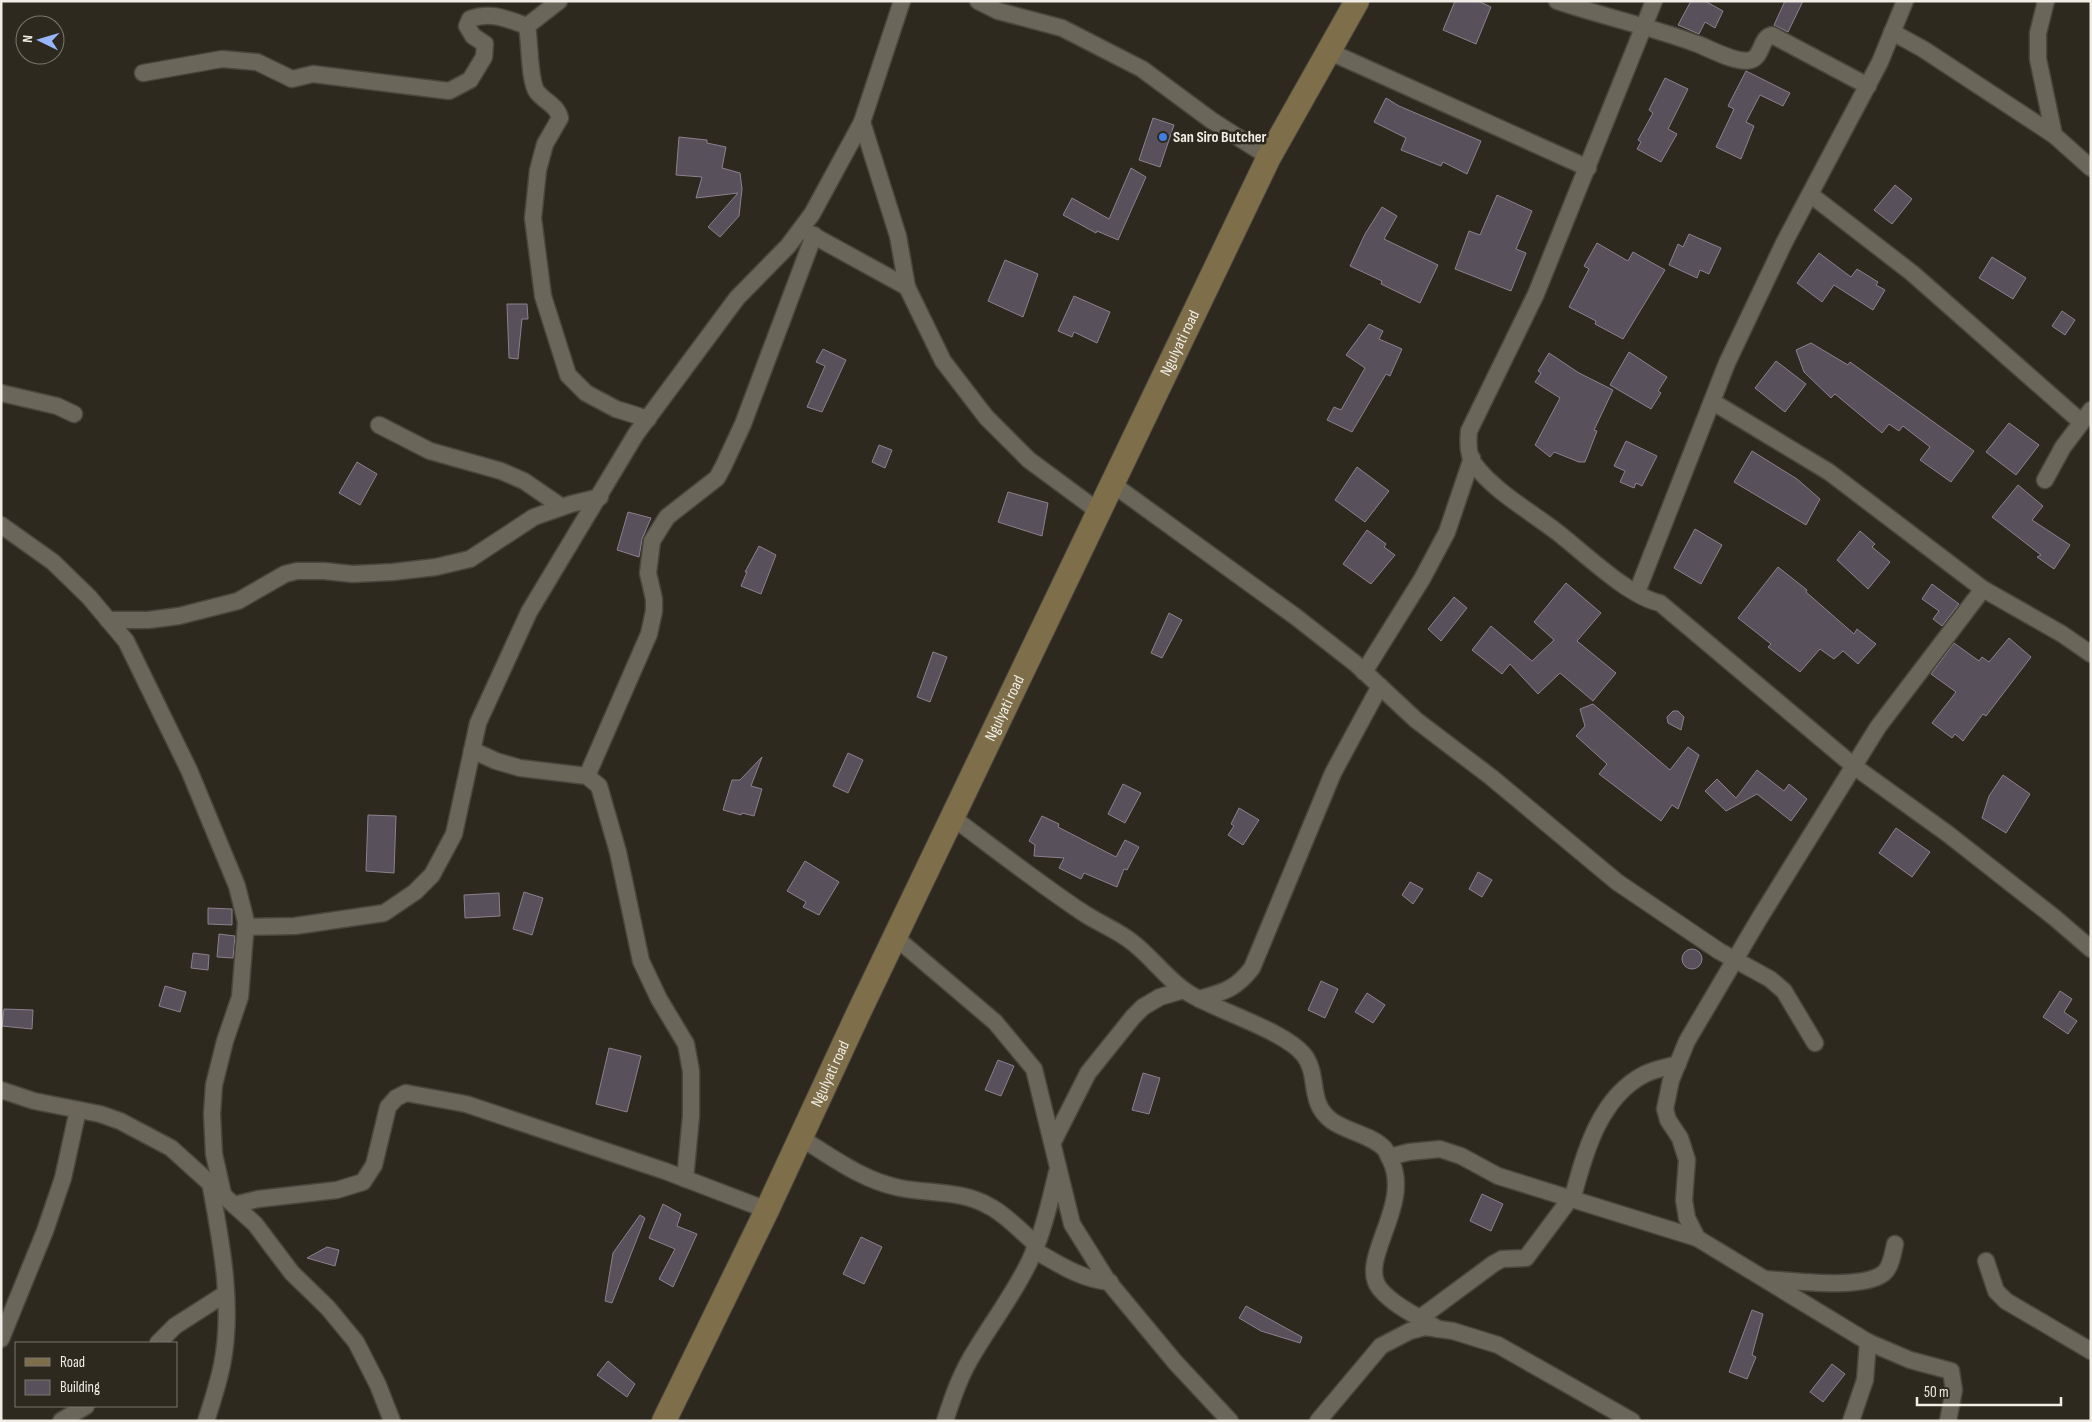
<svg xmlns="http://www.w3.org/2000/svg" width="2092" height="1422" font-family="'Sofia Sans Condensed',sans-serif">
<rect width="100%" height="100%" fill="#2d291e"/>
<!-- building -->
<g fill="#58505a" stroke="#8a818d">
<polygon points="1455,1 1478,1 1491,7 1476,44 1443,30"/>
<polygon points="1691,1 1705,1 1723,11 1715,28 1705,22 1699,34 1678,25"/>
<polygon points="1785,1 1803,1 1788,32 1774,25"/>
<polygon points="1746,71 1790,93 1783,106 1760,95 1746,122 1754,126 1741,159 1716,147 1734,109 1728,106"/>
<polygon points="1665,78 1688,89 1668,129 1677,134 1661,162 1637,149 1641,142 1638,140 1653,113 1649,110"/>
<polygon points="1386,98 1399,106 1481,141 1467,174 1443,162 1441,166 1401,150 1406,138 1374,122"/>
<polygon points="1153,118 1174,125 1160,167 1139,160"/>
<polygon points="679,137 707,140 707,143 726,147 722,168 740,173 742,189 739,216 720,237 708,227 738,193 696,198 702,177 676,175"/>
<polygon points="1131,168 1146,177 1118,240 1097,231 1096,233 1063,215 1072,198 1109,219"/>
<polygon points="1895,185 1912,199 1892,224 1874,210"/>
<polygon points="1497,195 1532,211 1516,249 1526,253 1511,291 1455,269 1469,231 1480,235"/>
<polygon points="1382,207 1397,216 1384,239 1438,265 1420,303 1381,284 1382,281 1350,266 1365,234"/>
<polygon points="1689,234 1721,248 1709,274 1700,270 1697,278 1669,265 1678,244 1683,247"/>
<polygon points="1597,243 1628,261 1633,252 1665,270 1623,339 1595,324 1596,321 1569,307 1589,269 1584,266"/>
<polygon points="1819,253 1851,277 1857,269 1878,282 1876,285 1885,290 1873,310 1834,285 1822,302 1797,283"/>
<polygon points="1992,257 2026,278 2013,299 1979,278"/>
<polygon points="1005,260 1038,274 1023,317 988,301"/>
<polygon points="1074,296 1110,312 1097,343 1074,332 1072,337 1058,331"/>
<polygon points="507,304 527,304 528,319 522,319 518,359 509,358"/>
<polygon points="2062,311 2075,320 2065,335 2052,326"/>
<polygon points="1369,324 1383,331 1379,339 1402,349 1390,376 1386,374 1352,432 1327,420 1334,407 1341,410 1365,368 1346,355"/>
<polygon points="1811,343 1848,365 1850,362 1974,451 1951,482 1920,460 1930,447 1903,426 1899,431 1889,424 1882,433 1835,394 1831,398 1804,372 1796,350"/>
<polygon points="823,349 846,360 822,412 807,407 825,366 816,362"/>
<polygon points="1629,352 1667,377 1658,391 1661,393 1651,409 1610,385"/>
<polygon points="1549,353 1579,373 1613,390 1594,430 1597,431 1585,462 1579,462 1554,452 1550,457 1535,445 1560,398 1535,382 1541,373 1538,371"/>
<polygon points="1776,361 1806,384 1785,412 1755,388"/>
<polygon points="2009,423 2039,445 2016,475 1986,452"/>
<polygon points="1626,441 1657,456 1642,486 1636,483 1634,488 1620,482 1625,471 1614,466"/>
<polygon points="879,445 892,450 885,468 872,462"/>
<polygon points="1752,451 1797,479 1820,499 1806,525 1734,482"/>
<polygon points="357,462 377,474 360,505 339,493"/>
<polygon points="1357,467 1389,491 1365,522 1335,500"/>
<polygon points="2018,485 2043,506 2032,520 2070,545 2054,569 2037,557 2041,555 1992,517"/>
<polygon points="1008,492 1048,503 1042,536 998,522"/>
<polygon points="628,512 651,518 642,539 639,557 617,550"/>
<polygon points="1695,529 1722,545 1701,584 1674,568"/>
<polygon points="1367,530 1386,544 1384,547 1395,555 1371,584 1343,564"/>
<polygon points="1860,531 1875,544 1872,547 1890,562 1868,589 1837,560"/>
<polygon points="759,546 776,555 761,594 741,586 747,572 745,572"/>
<polygon points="1778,567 1807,590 1806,592 1854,634 1857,629 1876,644 1858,664 1843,651 1834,659 1820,649 1800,672 1768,647 1771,644 1738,618"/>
<polygon points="1566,583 1601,613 1577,641 1616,673 1593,701 1560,673 1538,694 1510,664 1502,674 1472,650 1491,626 1532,661 1554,640 1534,622"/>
<polygon points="1932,584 1959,604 1942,626 1933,619 1939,611 1922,599"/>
<polygon points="1454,597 1467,608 1441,641 1428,629"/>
<polygon points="1169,613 1182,620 1162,658 1151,653"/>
<polygon points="2009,638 2031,657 1986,716 1983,714 1963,741 1955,734 1952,738 1932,723 1956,692 1931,674 1954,643 1979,661 1982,657 1989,662"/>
<polygon points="933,652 947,657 930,702 917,697"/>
<polygon points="1593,704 1670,770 1688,747 1699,755 1678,809 1672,805 1661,821 1599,774 1607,764 1576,736 1585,726 1580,709"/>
<polygon points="1673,711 1678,711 1684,717 1681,730 1668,723 1667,717"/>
<polygon points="848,753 863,760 848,793 833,786"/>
<polygon points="762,757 751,786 762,789 754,816 742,813 741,815 723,810 732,780 740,780"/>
<polygon points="1757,770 1784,791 1789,784 1807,799 1791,821 1757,794 1726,811 1705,791 1717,779 1736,798"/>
<polygon points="2003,775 2030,794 2006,833 1982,818 1989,796"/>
<polygon points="1123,784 1141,793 1125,823 1108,814"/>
<polygon points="1239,808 1259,820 1243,845 1228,835 1234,826 1231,824"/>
<polygon points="368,815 396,816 394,873 366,871"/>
<polygon points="1042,816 1059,824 1058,827 1116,857 1125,840 1139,847 1127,870 1124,869 1117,887 1084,873 1081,879 1059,868 1064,858 1034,856 1035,845 1029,841"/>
<polygon points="1896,828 1930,852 1912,877 1879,853"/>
<polygon points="805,861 839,882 819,915 803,907 806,902 787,891"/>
<polygon points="1478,872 1492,880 1482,897 1469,889"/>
<polygon points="1410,882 1423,889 1413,904 1402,895"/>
<polygon points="524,892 543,898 532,935 513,929"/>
<polygon points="499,893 500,916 465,918 464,895"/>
<polygon points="208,908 232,909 232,925 208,924"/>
<polygon points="219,934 235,936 233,958 217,957"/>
<circle cx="1692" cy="959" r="10"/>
<polygon points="193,953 209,955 208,970 191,968"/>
<polygon points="1321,981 1338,989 1325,1018 1308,1010"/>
<polygon points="165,986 186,992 180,1012 159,1006"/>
<polygon points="2060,991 2072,999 2064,1012 2077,1021 2068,1034 2043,1017"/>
<polygon points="1367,993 1385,1005 1373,1023 1355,1012"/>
<polygon points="4,1009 33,1010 32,1029 2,1026"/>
<polygon points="609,1048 641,1056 627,1112 596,1104"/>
<polygon points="998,1060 1014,1066 1001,1096 985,1090"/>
<polygon points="1143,1073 1160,1078 1149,1114 1132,1110"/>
<polygon points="1482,1194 1503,1204 1491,1231 1470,1221"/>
<polygon points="663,1204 681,1214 677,1226 697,1234 673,1287 659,1279 675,1249 649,1238"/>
<polygon points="640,1215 645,1218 612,1303 605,1301 613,1253"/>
<polygon points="861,1237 882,1247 864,1284 843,1274"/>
<polygon points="327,1247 339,1250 335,1266 307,1258"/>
<polygon points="1246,1306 1302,1337 1300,1343 1261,1331 1239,1318"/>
<polygon points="1752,1310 1763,1314 1752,1355 1756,1357 1747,1379 1729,1372"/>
<polygon points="608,1361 635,1384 627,1397 597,1375"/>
<polygon points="1832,1364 1845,1374 1823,1402 1810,1392"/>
</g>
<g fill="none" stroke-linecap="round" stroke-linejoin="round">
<defs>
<g id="street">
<polyline points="978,1 998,11 1062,28 1142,69 1211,120 1269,157"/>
<path d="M1557 1C1604 17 1653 27 1700 45 1712 50 1738 64 1751 60 1763 56 1760 38 1772 35L1868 86"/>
<path d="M1654 1 1536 294 1469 431C1468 441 1468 456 1474 464 1495 492 1530 511 1557 532 1583 552 1629 597 1660 603L1855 767 1948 834 2055 918 2091 949"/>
<polyline points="2046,1 2038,33 2038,59 2054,135"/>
<path d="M527 26C530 42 529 81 537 92 545 102 557 105 560 118L545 144 538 170 533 218 543 296 568 375 586 393 616 409 648 419"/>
<polyline points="1892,32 1923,49 2054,135 2091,168"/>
<polyline points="1328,51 1588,168"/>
<path d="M143 73 222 59 257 62 292 79 313 74 449 91 470 80 484 57 485 44 473 36 467 26 470 19C491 11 507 19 527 26L559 1"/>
<polyline points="862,122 898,236 907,287 943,361 986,417 1029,460 1098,511"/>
<polyline points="1811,195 1912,273 2080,421"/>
<polyline points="805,231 907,287"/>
<polyline points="1,393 57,406 74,414"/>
<polyline points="1713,402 1829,472 1983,589 2062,634 2091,654"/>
<polyline points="379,425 430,451 501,471 524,481 562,507"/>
<polyline points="2045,480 2063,447 2091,410"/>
<polyline points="1111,483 1296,617 1356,664 1416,720 1491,777 1617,882 1719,951 1770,979 1784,991 1815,1043"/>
<polyline points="1,525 53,562 89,597 126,641 189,770 237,886 246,922 240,997 225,1041 214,1085 212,1114 214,1154 223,1194"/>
<polyline points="1637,592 1727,363 1784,243 1880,62 1905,1"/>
<polyline points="108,620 148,620 179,616 238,601 285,574 297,571 324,571 353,574 393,572 436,567 470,559 534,517 571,504 600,497"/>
<polyline points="1364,672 1422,579 1447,532 1472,458"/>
<polyline points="472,750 496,761 520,768 587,776 599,786 618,852 641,961 659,999 686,1044 691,1071 691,1116 685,1179"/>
<polyline points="587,776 649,634 654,611 654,599 648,573 652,541 667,517 717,478 723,467 743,424 814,235"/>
<path d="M952 817C995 849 1037 882 1082 912 1098 923 1117 930 1132 942 1153 958 1169 982 1190 994 1218 1011 1285 1031 1304 1055 1320 1076 1307 1103 1332 1121 1348 1132 1371 1135 1384 1148 1387 1151 1388 1156 1390 1159 1414 1205 1356 1260 1380 1289 1394 1306 1419 1317 1438 1329"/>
<polyline points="246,927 295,926 384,913 415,892 432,875 454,834 478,723 529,612 636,434 737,298 788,246 812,214 862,122 902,1"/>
<polyline points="895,937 995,1022 1034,1069 1072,1224 1107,1280 1175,1362 1230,1421"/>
<path d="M1199 999C1224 992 1236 989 1252 968L1333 773 1380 686"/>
<polyline points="1,1090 34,1101 100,1114 120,1121 171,1148 255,1224 292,1273 328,1308 356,1342 378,1385 392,1421"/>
<path d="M801 1138C833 1158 862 1180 900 1188 929 1194 962 1190 989 1206 1007 1215 1021 1232 1036 1244"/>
<polyline points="1053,1142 1088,1073 1133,1017 1143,1007 1160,997 1184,990"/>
<polyline points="1389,1157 1409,1152 1440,1149 1461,1156 1498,1176 1697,1238"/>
<path d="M1572 1200C1584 1155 1599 1097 1645 1074 1655 1069 1667 1067 1678 1064"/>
<polyline points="234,1205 258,1199 337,1190 363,1182 374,1165 388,1107 396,1098 406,1093 466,1104 665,1171 767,1210"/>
<path d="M1034 1250C1060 1265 1081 1279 1110 1282"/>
<polyline points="1986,1261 1996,1291 2006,1301 2091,1351"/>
<path d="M1766 1279C1793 1281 1863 1290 1884 1273 1891 1267 1893 1253 1895 1244"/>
<polyline points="1420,1318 1493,1264 1502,1259 1526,1258 1570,1199"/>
<polyline points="1,1339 45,1231 63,1178 78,1110"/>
<polyline points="158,1343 175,1326 225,1294"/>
<polyline points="61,1421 86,1406"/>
<path d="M206 1421C212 1403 218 1384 222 1365 234 1306 221 1241 210 1182"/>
<path d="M945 1421C953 1396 961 1373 975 1351 994 1319 1017 1290 1032 1256 1044 1229 1050 1201 1057 1172"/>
<polyline points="1318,1421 1381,1346 1410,1331 1425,1327 1453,1331 1498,1345 1632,1421"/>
<polyline points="1851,1421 1865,1380 1868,1342"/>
<polyline points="1948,1421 1954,1390 1951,1371 1910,1360 1868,1342 1697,1238 1687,1218 1684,1200 1687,1160 1680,1138 1668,1120 1665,1109 1671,1080 1687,1041 1759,919 1878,727 1983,589"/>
</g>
<g id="secondary">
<path id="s1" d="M664 1421 767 1210 858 1014 1269 157 1357 1"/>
</g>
</defs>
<!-- street casing -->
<use href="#street" stroke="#49463d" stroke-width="19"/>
<!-- secondary casing -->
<use href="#secondary" stroke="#49463d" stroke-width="26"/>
<!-- street -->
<use href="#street" stroke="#6a6659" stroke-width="16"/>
<!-- secondary -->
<use href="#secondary" stroke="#7e6f4a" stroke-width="24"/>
</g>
<!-- markers -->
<circle fill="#3f7fe0" stroke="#2d291e" stroke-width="2" cx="1163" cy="137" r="5"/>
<g text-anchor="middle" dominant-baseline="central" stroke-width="5" stroke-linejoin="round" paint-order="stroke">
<!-- poi labels -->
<g font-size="16" font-weight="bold" fill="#efede5" stroke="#2d291e" text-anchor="start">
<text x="1173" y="137">San Siro Butcher</text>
</g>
<!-- street labels -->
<g font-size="16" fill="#efede5" stroke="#2d291e">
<text stroke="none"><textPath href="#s1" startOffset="1195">Ngulyati road</textPath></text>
<text stroke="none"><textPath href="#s1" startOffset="790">Ngulyati road</textPath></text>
<text stroke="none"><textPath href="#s1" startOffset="385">Ngulyati road</textPath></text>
</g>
</g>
<!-- border -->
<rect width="2092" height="1422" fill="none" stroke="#efede5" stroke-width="5"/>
<!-- legend -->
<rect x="15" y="1342" width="162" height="65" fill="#2d291e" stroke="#7b776e"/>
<rect x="25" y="1358" width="25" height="8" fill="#7e6f4a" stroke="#7b776e"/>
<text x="60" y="1367" font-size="15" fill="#efede5">Road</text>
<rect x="25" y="1380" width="25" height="15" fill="#58505a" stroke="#7b776e"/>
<text x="60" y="1392" font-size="15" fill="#efede5">Building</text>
<!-- north arrow -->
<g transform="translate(40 40) rotate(275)"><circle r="24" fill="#2d291e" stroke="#7b776e"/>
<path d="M0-4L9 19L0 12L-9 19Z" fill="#97b6fd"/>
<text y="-8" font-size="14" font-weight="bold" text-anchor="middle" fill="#efede5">N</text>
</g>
<!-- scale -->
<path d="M1917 1397v8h144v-8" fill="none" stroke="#efede5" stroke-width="2.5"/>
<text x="1924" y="1397" font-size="15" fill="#efede5" stroke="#2d291e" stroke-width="4" paint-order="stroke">50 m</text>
</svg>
